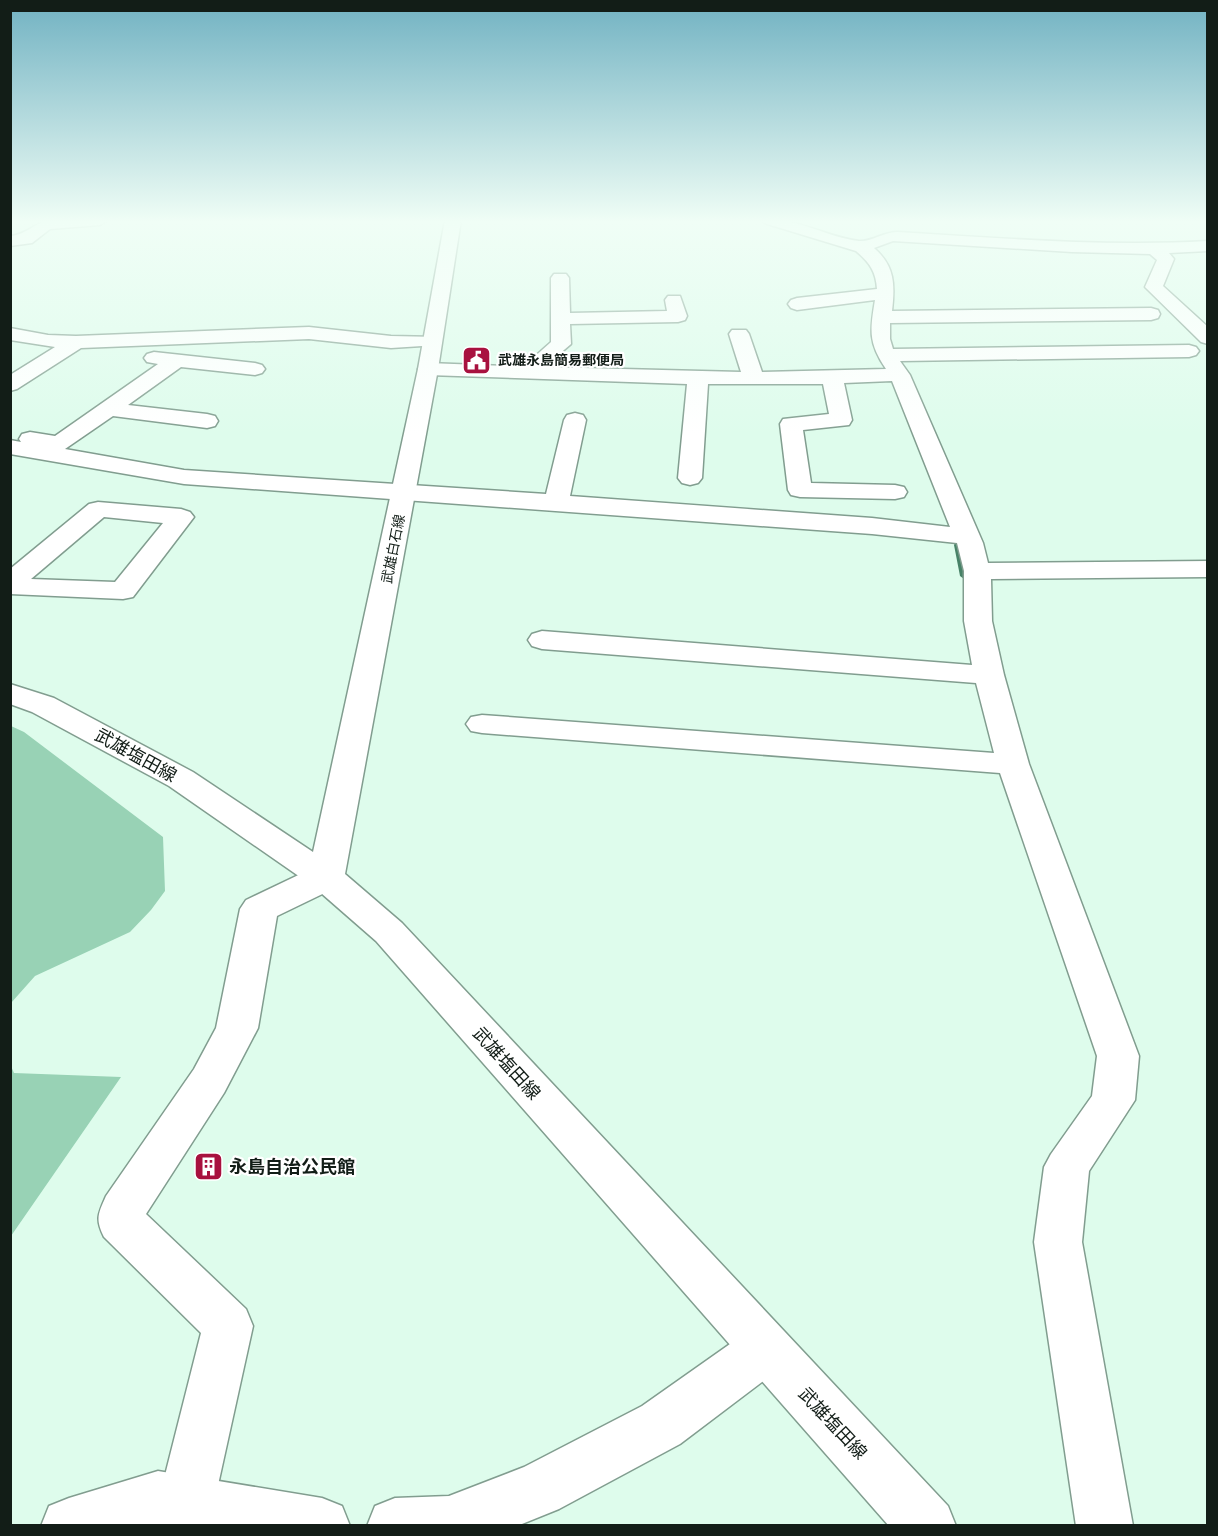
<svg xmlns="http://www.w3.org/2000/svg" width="1218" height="1536" font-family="Mulish,'Noto Sans JP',sans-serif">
<rect width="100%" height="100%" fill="#defcec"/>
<!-- green -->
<g fill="#98d2b5">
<polygon points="11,726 24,732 163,837 165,891 151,910 130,932 35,976 11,1003"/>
<polygon points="10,1064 14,1073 121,1077 11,1236"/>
</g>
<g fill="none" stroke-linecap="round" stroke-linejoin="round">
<!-- stream -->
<polygon fill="#478267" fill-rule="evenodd" points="955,543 958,543 962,545 968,573 978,574 978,578 964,579 960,576 954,545"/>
<defs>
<g id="minor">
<path d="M52 220H108L100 225 50 229 32 243 10 246V236C27 235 36 221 52 220Z"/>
<path d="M762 220C797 217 826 237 859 241 872 242 885 231 898 232 1001 238 1104 247 1208 241V251L1169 253 1174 259 1163 286 1208 327V344L1201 342 1145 287 1157 260 1150 254 1072 252 893 241 874 248C895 266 895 285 892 311L1151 308 1158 310 1160 314 1158 318 1151 320 890 323V339L893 349 1189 345 1196 347 1199 351 1196 355 1189 357 900 361 910 375 983 543 988 563 1208 561V577L991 579 992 621 1004 675 1029 764 1139 1056 1135 1100 1089 1171 1082 1242 1133 1526H1076L1034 1242 1044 1167 1051 1154 1092 1096 1097 1056 1000 773 482 733 471 731 466 724 471 717 482 715 994 753 976 683 542 649 532 646 528 640 532 634 542 631 972 665 964 621V571L957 543 872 534 184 484 10 454V440L21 442 19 439 22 434 30 432 55 436 158 364 147 362 144 358 147 354 154 352 255 363 262 365 265 369 262 373 255 375 181 367 128 405 207 414 215 416 218 421 215 426 207 428 113 416 65 449 184 470 546 494 564 420 567 415 575 413 583 415 586 420 570 496 872 518 950 527 892 381 844 383 852 420 849 425 803 430 811 483 895 485 904 487 907 492 904 497 895 499 800 497 791 495 788 490 780 424 783 419 829 414 823 384H708L702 478 698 483 690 485 682 483 678 478 687 384 428 375 421 373 418 369 421 365 428 363 506 366 533 358 551 342V278L554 274H566L569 278 570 313 667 311 665 300 668 296H680L687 316 685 320 678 322 570 324 571 344 544 367 741 372 729 334 732 330H746L749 334 762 372 886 369C868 343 870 330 875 300L797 310 791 308 788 304 791 300 797 298 877 289C876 271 869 262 856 251L764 223Z"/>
<polygon points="309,327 391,336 438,337 441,341 438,345 391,348 309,339 81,348 17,389 10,391 10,375 55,347 10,340 10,328 48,335 76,336"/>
<path d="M98 502 181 509 190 512 194 517 133 597 123 599 10 594V569L89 504ZM104 517 163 523 115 582 31 579Z"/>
<path d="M326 865 339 868 344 877 339 886 277 916 258 1028 224 1093 146 1214 246 1309 253 1326 214 1503 206 1523C195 1527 177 1527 166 1523L158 1503 201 1333 104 1237C95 1219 98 1214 106 1196L194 1069 216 1028 240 909 246 900 313 868Z"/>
</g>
<g id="tertiary">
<polygon points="765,1325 783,1332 791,1349 783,1366 680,1444 559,1509 517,1526 367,1526 375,1506 395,1498 449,1496 524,1467 642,1406 747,1332"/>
<polygon points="158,1471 322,1498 342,1506 350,1526 41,1526 49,1506 69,1498"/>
</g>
<polygon id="secondary" points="445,220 461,220 438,369 345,874 402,923 948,1506 956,1526 889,1526 376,941 313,886 169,786 32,712 10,704 10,684 54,698 193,772 313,852 418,369"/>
</defs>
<!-- minor casing -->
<use href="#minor" stroke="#819d8f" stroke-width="3"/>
<!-- tertiary casing -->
<use href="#tertiary" stroke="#819d8f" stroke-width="3"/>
<!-- secondary casing -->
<use href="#secondary" stroke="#819d8f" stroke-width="3"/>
<!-- minor -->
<use href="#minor" fill="#fff" fill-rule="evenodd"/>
<!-- tertiary -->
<use href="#tertiary" fill="#fff" fill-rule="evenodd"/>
<!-- secondary -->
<use href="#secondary" fill="#fff" fill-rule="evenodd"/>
</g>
<!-- sky -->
<linearGradient id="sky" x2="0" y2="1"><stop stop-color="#71b2c2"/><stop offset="0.51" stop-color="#f0fef6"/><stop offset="1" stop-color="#f0fef6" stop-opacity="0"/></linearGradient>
<rect width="1218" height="435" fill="url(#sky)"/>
<!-- icons -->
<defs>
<symbol id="civic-square" viewBox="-11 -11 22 22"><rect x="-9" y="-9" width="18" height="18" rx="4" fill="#a8113f" stroke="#fff"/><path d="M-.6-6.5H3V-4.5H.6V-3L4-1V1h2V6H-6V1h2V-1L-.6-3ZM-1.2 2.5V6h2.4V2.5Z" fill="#fff"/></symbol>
<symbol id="building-square" viewBox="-11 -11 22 22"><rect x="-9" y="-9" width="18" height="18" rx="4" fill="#a8113f" stroke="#fff"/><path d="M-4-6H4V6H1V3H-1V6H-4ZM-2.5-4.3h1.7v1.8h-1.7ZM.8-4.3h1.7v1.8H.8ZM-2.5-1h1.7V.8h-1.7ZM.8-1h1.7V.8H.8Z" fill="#fff"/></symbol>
</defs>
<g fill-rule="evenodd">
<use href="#civic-square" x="460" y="344" width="33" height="33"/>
<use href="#building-square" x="192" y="1150" width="33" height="33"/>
</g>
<g text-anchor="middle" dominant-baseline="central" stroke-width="4.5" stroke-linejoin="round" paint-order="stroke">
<!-- far-poi labels -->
<g font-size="14" font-weight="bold" fill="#121d17" stroke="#fff" text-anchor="start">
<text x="498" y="360">武雄永島簡易郵便局</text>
</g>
<!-- far-street labels -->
<g font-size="14" fill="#121d17" stroke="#fff">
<text transform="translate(393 549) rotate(-79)">武雄白石線</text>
</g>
<!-- near-street labels -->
<g font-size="18" fill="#121d17" stroke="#fff">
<text transform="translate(136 755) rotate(29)">武雄塩田線</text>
<text transform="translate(507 1063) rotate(48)">武雄塩田線</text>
<text transform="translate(833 1423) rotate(47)">武雄塩田線</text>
</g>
<!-- near-poi labels -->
<g font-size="18" font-weight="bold" fill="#121d17" stroke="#fff" text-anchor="start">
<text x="229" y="1166">永島自治公民館</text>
</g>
</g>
<!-- border -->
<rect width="1218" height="1536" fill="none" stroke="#121d17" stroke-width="24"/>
</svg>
